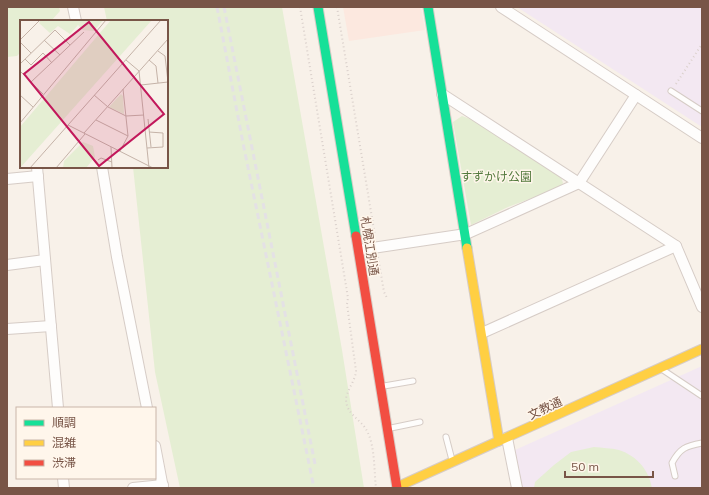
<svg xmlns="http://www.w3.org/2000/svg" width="709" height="495" font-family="Mulish,'Noto Sans JP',sans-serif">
<rect width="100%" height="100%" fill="#f8f1e9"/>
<!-- commercial -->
<polygon fill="#fce8df" points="343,7 421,7 425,30 349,41"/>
<!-- education -->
<g fill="#f3e8f2">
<polygon points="517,7 702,7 702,127"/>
<polygon points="702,366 702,488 522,488 515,450"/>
</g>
<!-- green -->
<g fill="#e5eed3">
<polygon points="7,7 59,7 60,11 51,21 21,21 21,52 17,56 7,57"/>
<polygon points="104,7 282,7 342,350 364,488 180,488 155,372 133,167 167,167 167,21 107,21"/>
<polygon points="462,116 473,120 561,177 563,183 559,188 508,207 471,225 453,122"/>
<path d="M594 447C602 448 611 448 619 450 637 456 649 470 652 488H534L535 482 554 465 571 452Z"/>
</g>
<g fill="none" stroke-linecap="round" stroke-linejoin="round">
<defs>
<g id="lane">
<polyline points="671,91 702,111"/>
<polyline points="663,370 702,396"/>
<polyline points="384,386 413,381"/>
<polyline points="391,428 420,422"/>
<polyline points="446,437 452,460"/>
<path d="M675 476 672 463C680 448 686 446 702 443"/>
</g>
<g id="street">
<polyline points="73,7 76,21"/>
<polyline points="501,7 702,138"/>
<polyline points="442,94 676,246 702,307"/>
<polyline points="37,167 58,408"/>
<polyline points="102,167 117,257 147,408"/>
<polyline points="7,179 38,176"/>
<polyline points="359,250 466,234 579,183 636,95"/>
<polyline points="7,265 45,260"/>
<polyline points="7,329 51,326"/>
<polyline points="482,333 676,246"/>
<polyline points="507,438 517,488"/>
<polyline points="155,446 163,488"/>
<polyline points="63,478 64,488"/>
<polyline points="133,488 163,485"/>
</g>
<g id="fast">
<polyline points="318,7 356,236"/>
<polyline points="428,7 467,248"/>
</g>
<g id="slow">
<polyline points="467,248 499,441"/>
<polyline points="397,487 702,349"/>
</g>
<polyline id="jam" points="356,236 397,488"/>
</defs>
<!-- lane casing -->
<use href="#lane" stroke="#d6ccc6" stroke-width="7"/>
<!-- street casing -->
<use href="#street" stroke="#d6ccc6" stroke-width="12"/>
<!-- fast casing -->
<use href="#fast" stroke="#d7ccc6" stroke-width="11"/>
<!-- slow casing -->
<use href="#slow" stroke="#d7ccc6" stroke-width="11"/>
<!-- jam casing -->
<use href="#jam" stroke="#d7ccc6" stroke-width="11"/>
<!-- path -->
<g stroke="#dad0cb" stroke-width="2" stroke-dasharray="1 3" stroke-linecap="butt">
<path d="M300 7 348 298 347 304 356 371C355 382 346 391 346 400 347 416 362 419 368 433 375 448 374 471 376 488"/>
<polyline points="337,7 375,236"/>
<polyline points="676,84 702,44"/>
<polyline points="378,257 384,292 387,298"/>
</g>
<!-- lane -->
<use href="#lane" stroke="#fefdfc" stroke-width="5"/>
<!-- street -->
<use href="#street" stroke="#fefdfc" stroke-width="10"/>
<!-- fast -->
<use href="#fast" stroke="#16e098" stroke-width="9"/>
<!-- slow -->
<use href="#slow" stroke="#ffcf43" stroke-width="9"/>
<!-- jam -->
<use href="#jam" stroke="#f24e42" stroke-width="9"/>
<!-- rail -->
<g stroke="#e4e1e5" stroke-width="3" stroke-dasharray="6 4" stroke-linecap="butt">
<polyline points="217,7 244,148 314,488"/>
<polyline points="224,7 315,464"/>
</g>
</g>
<g text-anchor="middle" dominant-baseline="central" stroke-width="3" stroke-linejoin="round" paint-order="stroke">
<!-- park labels -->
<g font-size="12" fill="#52793c" stroke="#fff6eb">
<text x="496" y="176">すずかけ公園</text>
</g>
<!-- street labels -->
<g font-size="12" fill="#785547" stroke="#fff6eb">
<text transform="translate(370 246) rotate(81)">札幌江別通</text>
<text transform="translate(545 408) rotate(-25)">文教通</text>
</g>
</g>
<!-- overview -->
<g transform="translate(20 20)">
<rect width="148" height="148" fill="#f8f1e9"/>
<path d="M21 0H83L74 11 63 10 58 5 50 14 38 6 30 13 19 3ZM91 0H132L0 148V107ZM101 74 103 76 104 94 89 87ZM63 122 73 126 75 137 66 148H43L44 141Z" fill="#e5eed3"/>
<path fill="none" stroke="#c5b3a8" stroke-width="1" d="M0 20 20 0M24 20 40 35M0 22 11 33M138 31 145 36 148 62M5 39 11 45 23 33 32 43M106 40 119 51 129 148M129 40 136 46 138 63M0 44 35 10 50 25M0 51 23 74M11 62 64 12M121 65 148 62M0 75 13 87M74 75 88 87 106 96 124 95M128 99 131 127M76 100 108 116M0 103 86 0M48 105 133 148M64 113 148 19M91 127 92 148M127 128 143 127V113L129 112M100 131 108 116 103 69M78 140 81 138 92 142M10 148 141 0M36 148 65 114"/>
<path fill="#c2185b" fill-opacity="0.15" stroke="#c2185b" stroke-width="2" d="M69 2 144 94 79 146 4 54Z"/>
<rect width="148" height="148" fill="none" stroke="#785547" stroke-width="2"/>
</g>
<!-- border -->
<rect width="709" height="495" fill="none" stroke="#785547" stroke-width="16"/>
<!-- legend -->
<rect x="16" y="407" width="140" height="72" fill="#fff6eb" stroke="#c9b6a9"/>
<rect x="24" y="420" width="20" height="6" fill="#16e098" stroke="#c9b6a9"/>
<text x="52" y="427" font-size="12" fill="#785547">順調</text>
<rect x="24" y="440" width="20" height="6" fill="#ffcf43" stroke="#c9b6a9"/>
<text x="52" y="447" font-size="12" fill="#785547">混雑</text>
<rect x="24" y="460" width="20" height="6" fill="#f24e42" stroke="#c9b6a9"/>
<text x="52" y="467" font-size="12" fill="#785547">渋滞</text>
<!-- scale -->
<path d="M565 471v6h88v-6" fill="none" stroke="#785547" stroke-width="2"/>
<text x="571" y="471" font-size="12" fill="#785547" stroke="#fff6eb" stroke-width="3" paint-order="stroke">50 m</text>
</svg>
